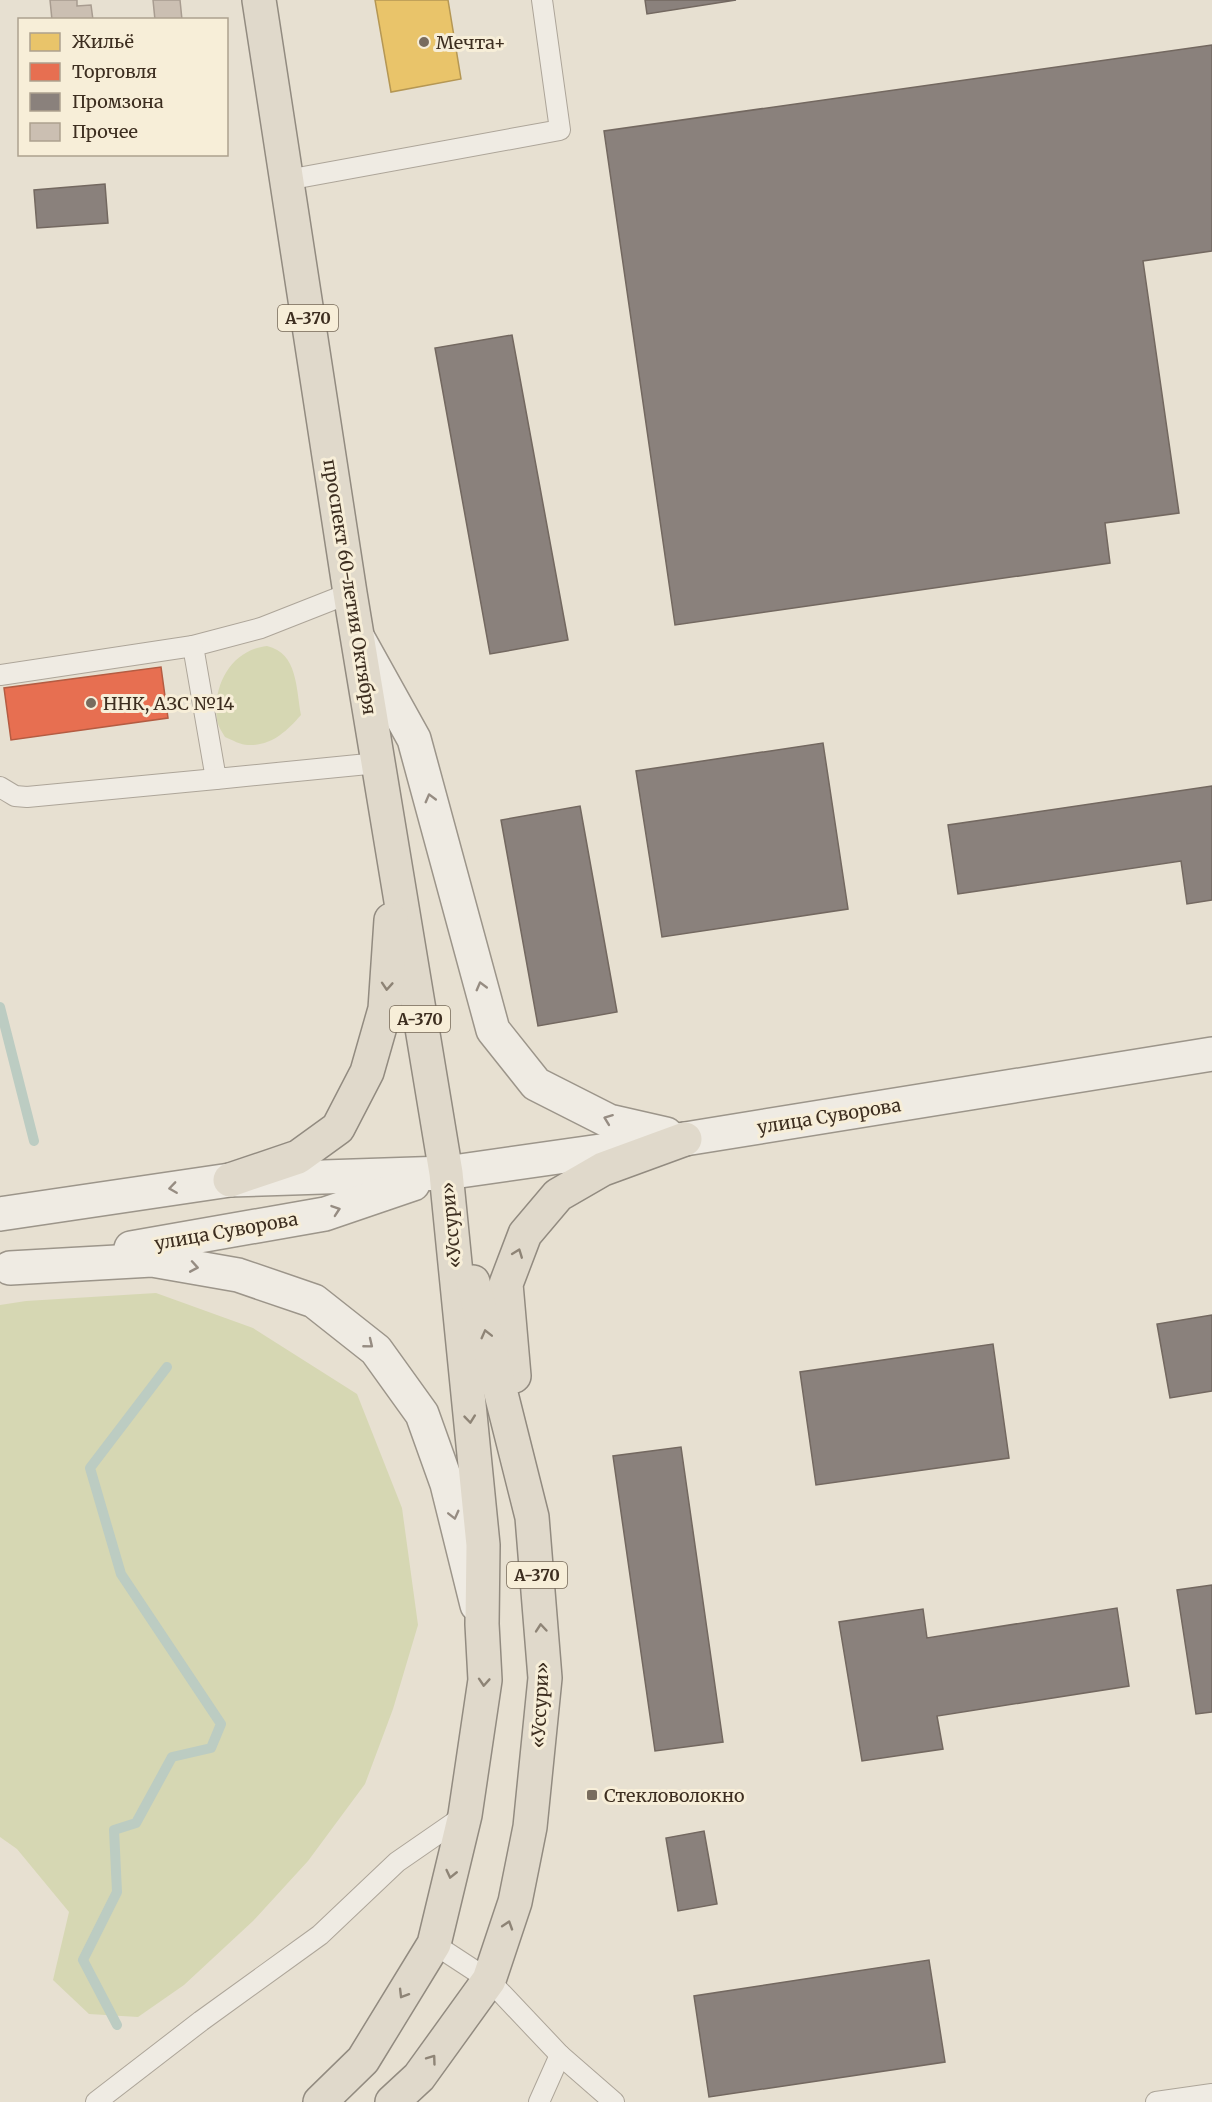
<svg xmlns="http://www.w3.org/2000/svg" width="1212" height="2102" font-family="Merriweather,serif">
<rect width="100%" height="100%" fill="#e7e0d1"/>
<!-- green -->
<g fill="#d6d7b3">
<path d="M267 646C298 653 296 689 301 715 286 732 271 746 248 745 241 745 232 740 225 737 222 732 218 726 217 720 212 686 231 650 267 646Z"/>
<polygon points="156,1293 253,1328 357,1394 402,1508 418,1625 393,1709 365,1784 308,1861 253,1921 184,1985 138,2017 89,2014 53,1980 69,1912 17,1849 0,1837 0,1305 26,1301"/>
</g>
<!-- homes -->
<polygon fill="#e9c46a" stroke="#b59754" stroke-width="1.5" points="375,0 448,0 461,79 391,92"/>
<!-- shops -->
<polygon fill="#e76f51" stroke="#b45c42" stroke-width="1.5" points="161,667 168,718 11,740 4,688"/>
<!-- industry -->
<g fill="#8a817c" stroke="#736860" stroke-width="1.5">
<polygon points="645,0 736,0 647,14"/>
<polygon points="1212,45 1212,251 1143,261 1179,513 1105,523 1110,563 675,625 604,131"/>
<polygon points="105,184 108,223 37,228 34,190"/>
<polygon points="512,335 568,640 490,654 435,348"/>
<polygon points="823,743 848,909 662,937 636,771"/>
<polygon points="1212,786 1212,900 1187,904 1181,861 958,894 948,825"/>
<polygon points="580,806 617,1012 538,1026 501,820"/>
<polygon points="1212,1315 1212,1391 1170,1398 1157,1324"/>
<polygon points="993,1344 1009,1458 816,1485 800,1372"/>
<polygon points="681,1447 723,1742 655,1751 613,1456"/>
<polygon points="1212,1585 1212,1712 1196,1714 1177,1590"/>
<polygon points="1117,1608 1129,1686 937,1716 943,1749 862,1761 839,1622 923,1609 927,1638"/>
<polygon points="704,1831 717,1904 678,1911 666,1838"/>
<polygon points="929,1960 945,2062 709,2097 694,1996"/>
</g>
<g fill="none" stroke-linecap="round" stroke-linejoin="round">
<!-- stream -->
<g stroke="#bcccc2" stroke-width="10">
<polyline points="0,1007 34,1141"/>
<polyline points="117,2025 83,1960 117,1892 114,1830 136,1823 172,1757 211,1748 221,1724 121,1574 90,1468 167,1367"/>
</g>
</g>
<!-- building -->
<g fill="#cbbfb2" stroke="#a89c90" stroke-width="1.5">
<polygon points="50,0 77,0 77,6 91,5 93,20 52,20"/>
<polygon points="153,0 180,0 182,20 155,20"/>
</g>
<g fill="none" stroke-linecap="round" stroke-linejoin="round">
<defs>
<g id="service">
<polyline points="287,180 560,130 542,0"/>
<polyline points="350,593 261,628 193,646 216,779 378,763"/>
<polyline points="0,675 193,646"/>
<polyline points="0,787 15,796 27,797 216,779"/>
<polyline points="434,1944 489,1980 560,2055 539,2102"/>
<polyline points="560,2055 614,2102"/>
<polyline points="96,2102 201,2021 320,1935 397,1862 465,1815"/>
<polyline points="1156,2102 1212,2094"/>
</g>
<g id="secondary">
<polyline points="359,640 414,739 493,1030 536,1084 609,1121 666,1134"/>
<polyline points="0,1214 230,1180 446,1173 685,1139 1212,1054"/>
<polyline points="131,1248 325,1214 413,1184"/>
<polyline points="10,1268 152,1260 238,1275 314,1301 376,1350 422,1414 447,1484 477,1605"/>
</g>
<g id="trunk">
<polyline points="259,0 350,593 446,1173 483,1545 482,1624 485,1680 465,1815 434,1944 363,2060 320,2102"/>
<polyline points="230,1180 298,1157 338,1128 367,1072 385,1009 391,920"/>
<polyline points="514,1376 506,1284 525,1234 558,1195 603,1169 685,1139"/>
<polyline points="392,2102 419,2077 489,1980 515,1902 530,1827 545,1678 532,1517 473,1282"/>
</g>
</defs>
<!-- service casing -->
<use href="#service" stroke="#ada599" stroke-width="22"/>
<!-- secondary casing -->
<use href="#secondary" stroke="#9c958a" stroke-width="36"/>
<!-- trunk casing -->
<use href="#trunk" stroke="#928b80" stroke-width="36"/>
<!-- service -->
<use href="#service" stroke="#efebe3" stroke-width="20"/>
<!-- secondary -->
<use href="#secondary" stroke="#efebe3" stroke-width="33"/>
<!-- trunk -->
<use href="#trunk" stroke="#e0d9cb" stroke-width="33"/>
</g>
<!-- one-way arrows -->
<defs><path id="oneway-chevron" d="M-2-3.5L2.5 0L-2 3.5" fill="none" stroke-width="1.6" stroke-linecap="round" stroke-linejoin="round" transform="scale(1.5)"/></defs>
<g stroke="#968c82">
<use href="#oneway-chevron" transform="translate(430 798) rotate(-105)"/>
<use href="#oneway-chevron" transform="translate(481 986) rotate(-105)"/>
<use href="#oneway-chevron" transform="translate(608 1119) rotate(-159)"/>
<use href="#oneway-chevron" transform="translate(173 1188) rotate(172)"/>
<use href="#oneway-chevron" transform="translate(336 1210) rotate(-19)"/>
<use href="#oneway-chevron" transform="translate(194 1267) rotate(10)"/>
<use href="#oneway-chevron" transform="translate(369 1344) rotate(39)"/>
<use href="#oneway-chevron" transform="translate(454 1515) rotate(76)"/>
</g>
<g stroke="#8e8476">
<use href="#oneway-chevron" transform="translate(387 986) rotate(94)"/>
<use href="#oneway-chevron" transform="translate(518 1253) rotate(-69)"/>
<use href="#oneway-chevron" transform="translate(486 1334) rotate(-104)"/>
<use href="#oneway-chevron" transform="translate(470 1419) rotate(84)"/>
<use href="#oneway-chevron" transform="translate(541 1628) rotate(-95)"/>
<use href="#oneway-chevron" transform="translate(484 1682) rotate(94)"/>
<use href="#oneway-chevron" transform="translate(451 1874) rotate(103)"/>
<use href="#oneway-chevron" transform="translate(508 1925) rotate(-72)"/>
<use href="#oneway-chevron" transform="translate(403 1994) rotate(121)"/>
<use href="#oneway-chevron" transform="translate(432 2059) rotate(-54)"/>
</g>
<!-- markers -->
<g fill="#786c5e" stroke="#f7eed8" stroke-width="2">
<circle cx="424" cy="42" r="6"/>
<circle cx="91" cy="703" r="6"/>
<rect x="586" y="1789" width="12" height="12" rx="3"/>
</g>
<g text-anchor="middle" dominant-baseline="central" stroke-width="6" stroke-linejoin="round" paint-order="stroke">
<!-- shield labels -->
<g fill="#f7eed8" stroke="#756857" stroke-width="1.5">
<rect x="278" y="305" width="60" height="26" rx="4.5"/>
<rect x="390" y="1006" width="60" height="26" rx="4.5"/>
<rect x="507" y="1562" width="60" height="26" rx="4.5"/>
</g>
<g font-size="16" font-weight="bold" fill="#3d2e20">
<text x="308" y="318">А-370</text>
<text x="420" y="1019">А-370</text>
<text x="537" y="1575">А-370</text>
</g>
<!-- poi labels -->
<g font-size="18" fill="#3d2e20" stroke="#f7eed8" text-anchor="start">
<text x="436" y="42">Мечта+</text>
<text x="103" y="703">ННК, АЗС №14</text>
<text x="604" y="1795">Стекловолокно</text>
</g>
<!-- street labels -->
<g font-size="18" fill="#3d2e20" stroke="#f7eed8">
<text transform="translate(350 587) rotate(81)">проспект 60-летия Октября</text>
<text transform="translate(829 1116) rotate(-9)">улица Суворова</text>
<text transform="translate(451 1225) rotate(-95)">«Уссури»</text>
<text transform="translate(226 1231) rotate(-10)">улица Суворова</text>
<text transform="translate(540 1705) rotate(-87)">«Уссури»</text>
</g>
</g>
<!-- legend -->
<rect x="18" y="18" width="210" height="138" fill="#f7eed8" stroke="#ada18e" stroke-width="1.5"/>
<rect x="30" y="33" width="30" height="18" fill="#e9c46a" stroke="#ada18e" stroke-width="1.5"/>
<text x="72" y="48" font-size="18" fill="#3d2e20">Жильё</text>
<rect x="30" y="63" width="30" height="18" fill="#e76f51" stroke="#ada18e" stroke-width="1.5"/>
<text x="72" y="78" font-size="18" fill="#3d2e20">Торговля</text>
<rect x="30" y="93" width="30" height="18" fill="#8a817c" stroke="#ada18e" stroke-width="1.5"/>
<text x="72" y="108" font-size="18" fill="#3d2e20">Промзона</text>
<rect x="30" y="123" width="30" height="18" fill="#cbbfb2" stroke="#ada18e" stroke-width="1.5"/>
<text x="72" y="138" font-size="18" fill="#3d2e20">Прочее</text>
</svg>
